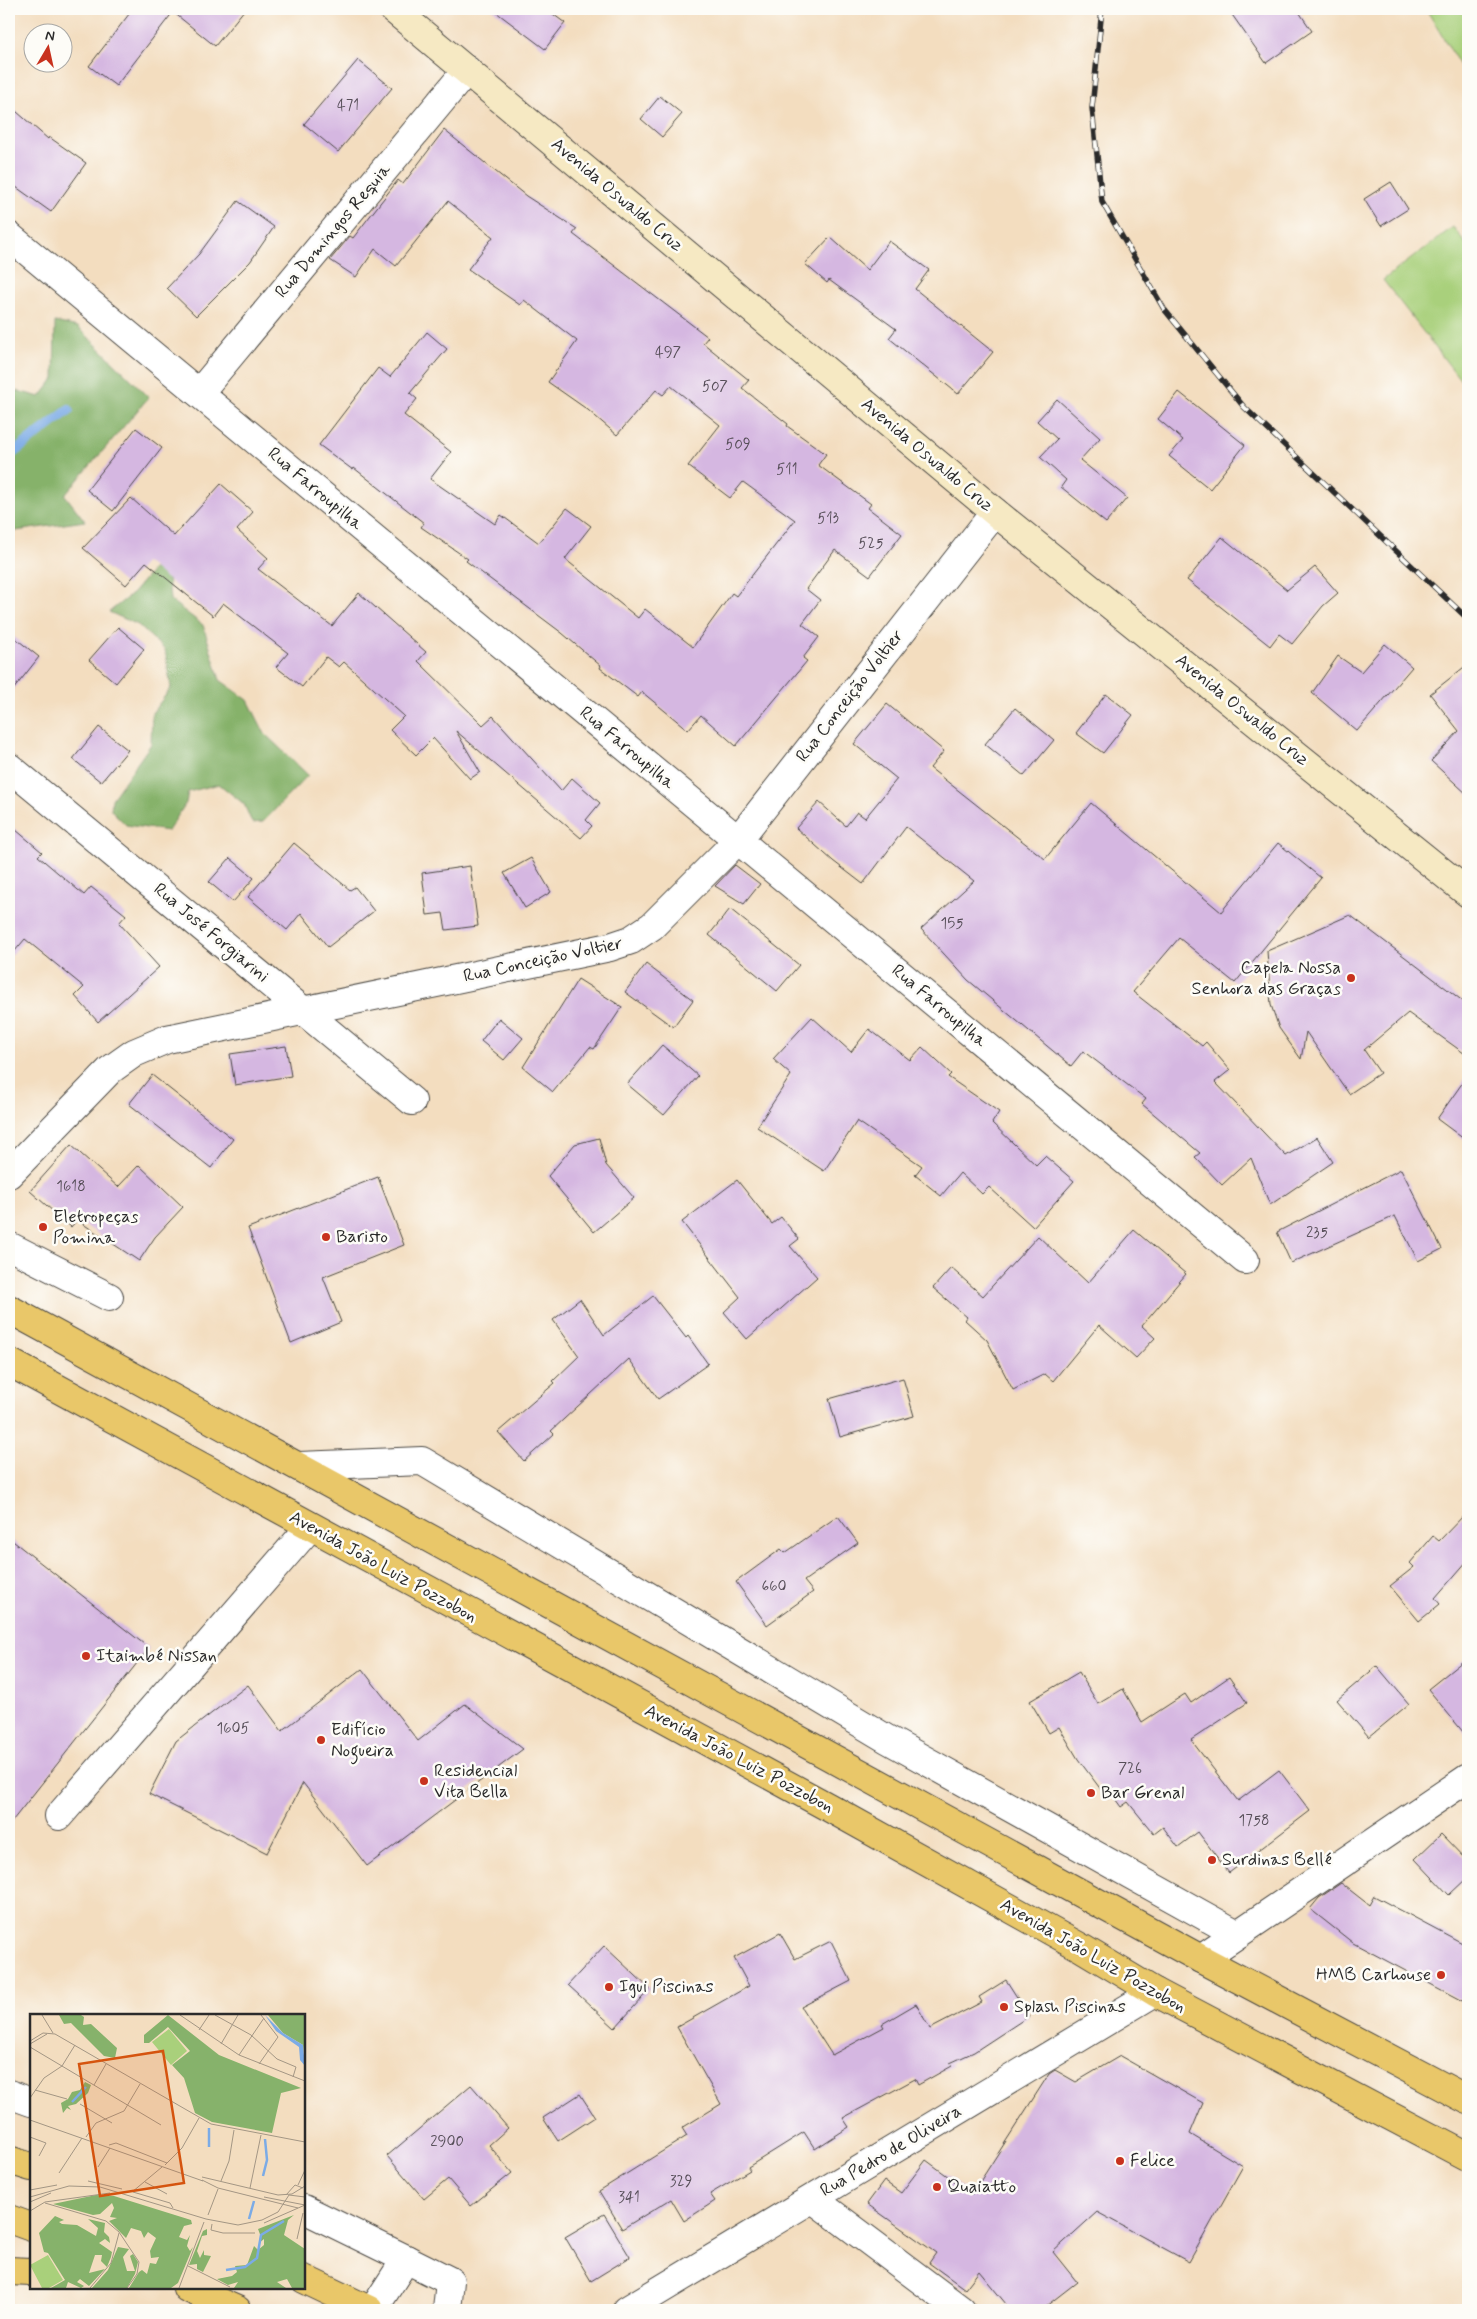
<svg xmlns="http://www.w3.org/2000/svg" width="1477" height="2319" font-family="Mynerve,sans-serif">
<rect width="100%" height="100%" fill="#fdfcf7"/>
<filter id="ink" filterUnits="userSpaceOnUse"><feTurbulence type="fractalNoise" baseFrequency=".02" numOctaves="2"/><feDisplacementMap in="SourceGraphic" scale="10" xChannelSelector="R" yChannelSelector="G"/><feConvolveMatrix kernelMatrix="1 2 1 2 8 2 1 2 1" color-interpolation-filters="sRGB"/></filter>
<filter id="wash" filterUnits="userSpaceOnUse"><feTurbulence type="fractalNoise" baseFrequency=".0096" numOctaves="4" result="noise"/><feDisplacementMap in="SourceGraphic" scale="20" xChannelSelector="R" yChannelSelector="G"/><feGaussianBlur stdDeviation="1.12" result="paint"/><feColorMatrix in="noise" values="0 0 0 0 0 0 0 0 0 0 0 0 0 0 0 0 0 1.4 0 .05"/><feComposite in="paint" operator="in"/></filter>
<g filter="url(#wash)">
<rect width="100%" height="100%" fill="#f3ddbf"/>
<!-- green -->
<g fill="#a9d07b" stroke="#6a7e53">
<polygon points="1426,9 1468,9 1468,79"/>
<polygon points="1453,227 1468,246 1468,386 1466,387 1383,280"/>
</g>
<!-- forest -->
<g fill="#86b26b" stroke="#586e4b">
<polygon points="55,322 78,327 149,397 65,495 85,521 9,532 9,396 18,391 40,397 54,379"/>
<polygon points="176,542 168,578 170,600 203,625 220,680 248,700 265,734 308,775 263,822 252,823 244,804 219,784 188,792 186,803 168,831 126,825 111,810 112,799 151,744 152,713 171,688 165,650 138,625 109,612 133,593"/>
</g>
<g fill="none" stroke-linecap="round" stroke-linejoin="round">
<!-- stream -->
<polyline stroke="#7babe6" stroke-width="10" points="9,456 69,410"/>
</g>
<g id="blocks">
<!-- building -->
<g fill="#d5b7e1">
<polygon points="133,9 245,9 215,46 173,12 116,86 89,66"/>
<polygon points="492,9 546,9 565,23 545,49"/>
<polygon points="1228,9 1297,9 1312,31 1266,63"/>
<polygon points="358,60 392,88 338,152 304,124"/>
<polygon points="660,96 682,114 662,137 641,119"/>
<polygon points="9,105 48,139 49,137 86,163 51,212 9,182"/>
<polygon points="444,130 526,196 577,229 573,234 708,337 703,343 749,380 742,388 788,424 787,426 826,454 818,465 871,504 868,508 902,534 870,576 835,550 806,589 820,600 802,624 819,637 803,658 807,661 736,746 701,715 688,730 642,692 638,697 600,668 601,666 562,633 466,561 468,559 421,527 424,523 354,468 353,470 319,445 378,368 390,377 427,332 447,349 410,393 417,399 404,415 451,452 430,479 495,524 501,515 539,543 567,508 591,526 565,559 638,618 645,609 693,647 732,593 736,596 795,520 743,482 730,498 688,466 720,425 671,386 663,395 656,390 617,435 588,410 548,382 577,341 524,300 520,305 468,269 493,237 448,201 396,266 375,249 356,277 330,260 350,236 353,238 398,180 403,184"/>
<polygon points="1391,182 1408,209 1381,226 1364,199"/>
<polygon points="238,201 274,227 250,262 196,316 167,288 199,254"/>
<polygon points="830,237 867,270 889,241 929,270 915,289 993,352 958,394 889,338 896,329 829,280 827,283 805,264"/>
<polygon points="1179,392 1245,445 1210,489 1169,456 1183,440 1158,419"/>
<polygon points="1057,399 1100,438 1080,460 1127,498 1106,523 1061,487 1066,480 1040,457 1057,439 1037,421"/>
<polygon points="136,428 162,448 113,511 87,490"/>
<polygon points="221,484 253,512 237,530 268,558 258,569 332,626 359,593 426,652 418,661 483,725 493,716 561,791 572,778 600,803 586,820 592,826 581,838 456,731 480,772 470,779 433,738 416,755 390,730 404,716 344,662 339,667 326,657 302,687 276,667 288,653 223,603 213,616 146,562 126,585 83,548 131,498 174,536"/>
<polygon points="1222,537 1287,590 1315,567 1338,593 1323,606 1292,644 1279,634 1270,646 1187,580"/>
<polygon points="118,627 144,649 116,683 89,660"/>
<polygon points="9,633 39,657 9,695"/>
<polygon points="1385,644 1412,667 1357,731 1312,693 1338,656 1361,672"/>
<polygon points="1468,664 1468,795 1431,761 1459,731 1430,694"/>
<polygon points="1106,694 1133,715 1103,753 1076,733"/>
<polygon points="887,704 944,751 930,768 1045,859 1091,803 1221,912 1278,843 1321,878 1235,983 1179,938 1133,992 1202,1046 1206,1042 1230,1070 1215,1082 1286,1156 1317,1137 1333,1162 1270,1205 1251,1158 1222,1185 1195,1157 1200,1153 1142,1104 1146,1099 1083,1051 1071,1066 968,980 921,929 974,881 906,827 863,884 833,861 796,828 819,802 846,826 857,812 865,818 897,779 854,744"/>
<polygon points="1015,708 1054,740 1024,776 985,744"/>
<polygon points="99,727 128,750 101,782 73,759"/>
<polygon points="9,824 42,852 38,856 84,895 91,887 126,915 119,923 159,967 98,1022 75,996 84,987 25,939 9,958"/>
<polygon points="294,843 350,890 355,887 374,911 328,947 301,913 287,930 248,897"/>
<polygon points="230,858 254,878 233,902 209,882"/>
<polygon points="531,858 551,892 525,908 504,873"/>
<polygon points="735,865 760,884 744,904 715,886"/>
<polygon points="470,866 478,926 446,930 443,913 427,915 422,873"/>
<polygon points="730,909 799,965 777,991 709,935"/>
<polygon points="1350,915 1468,1005 1468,1056 1408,1013 1364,1050 1380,1073 1349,1094 1306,1032 1301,1059 1279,1028 1271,1005 1267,951"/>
<polygon points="646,964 693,1000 673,1027 625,992"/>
<polygon points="578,979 622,1007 594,1049 590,1047 553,1092 523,1067"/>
<polygon points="812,1017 851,1052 869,1029 910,1060 922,1047 951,1074 948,1077 999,1112 992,1123 1036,1165 1045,1156 1074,1181 1033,1227 989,1187 982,1194 960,1173 941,1196 915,1175 922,1166 857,1121 824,1171 757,1127 791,1075 773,1059"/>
<polygon points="499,1018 523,1038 504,1060 481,1041"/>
<polygon points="662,1045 698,1076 664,1115 627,1084"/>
<polygon points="286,1046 291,1076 235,1085 230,1054"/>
<polygon points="152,1075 233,1139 211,1168 129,1104"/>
<polygon points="1468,1075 1468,1142 1437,1119"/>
<polygon points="599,1138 606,1165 634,1198 594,1232 548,1176 575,1144"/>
<polygon points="71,1145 118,1187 139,1165 183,1207 155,1237 139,1261 77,1220 71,1227 30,1191"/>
<polygon points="1401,1169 1442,1249 1418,1261 1395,1216 1291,1263 1277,1232"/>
<polygon points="378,1177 404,1245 323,1277 341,1322 291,1343 248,1228"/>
<polygon points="737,1180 772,1224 781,1217 799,1239 790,1246 817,1277 747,1339 724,1312 740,1297 682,1222"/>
<polygon points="1134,1230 1186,1274 1142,1326 1155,1338 1136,1358 1099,1325 1053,1381 1045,1374 1013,1390 987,1340 965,1320 967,1317 933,1288 951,1268 983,1296 1038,1236 1088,1283"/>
<polygon points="653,1296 686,1338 688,1336 708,1364 658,1399 629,1359 551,1431 554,1434 524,1461 498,1432 555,1383 553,1381 579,1356 553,1320 580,1299 604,1335"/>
<polygon points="903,1378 914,1416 840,1437 829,1399"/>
<polygon points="1468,1511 1468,1560 1435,1598 1440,1604 1419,1621 1390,1586 1414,1567 1410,1563 1433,1536 1439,1541"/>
<polygon points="838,1516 858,1543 804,1581 813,1592 767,1625 736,1582 781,1549 785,1553"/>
<polygon points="9,1538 149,1648 9,1825"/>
<polygon points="1468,1657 1468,1738 1428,1689"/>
<polygon points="1377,1666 1409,1704 1369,1737 1337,1700"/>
<polygon points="362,1669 418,1741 465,1704 523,1749 367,1866 303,1783 267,1853 149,1794 176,1741 248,1685 282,1731"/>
<polygon points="1079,1672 1098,1704 1123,1689 1142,1722 1185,1694 1191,1703 1229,1677 1247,1703 1191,1740 1238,1801 1279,1770 1310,1811 1229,1873 1198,1832 1178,1847 1163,1827 1154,1834 1128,1802 1121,1807 1113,1796 1108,1799 1078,1759 1059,1727 1049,1733 1030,1701"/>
<polygon points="1441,1834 1468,1862 1468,1877 1449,1895 1415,1859"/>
<polygon points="1341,1883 1369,1905 1374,1896 1468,1946 1468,2004 1353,1943 1310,1909 1319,1898"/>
<polygon points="780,1933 795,1959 831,1941 851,1981 801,2007 832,2055 884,2027 882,2024 916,2004 930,2029 982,2002 979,1997 1006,1980 1029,2016 974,2052 950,2063 952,2066 918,2085 915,2079 843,2118 849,2127 815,2149 804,2132 748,2167 750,2170 710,2194 715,2201 684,2221 671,2199 622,2229 599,2191 687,2136 682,2128 721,2104 677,2027 749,1986 734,1958"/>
<polygon points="604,1946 650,1989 615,2028 568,1985"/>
<polygon points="1120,2056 1203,2103 1190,2134 1243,2166 1189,2262 1097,2212 1053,2252 1077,2282 1041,2310 1011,2310 979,2271 965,2289 929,2263 936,2253 867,2204 884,2181 901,2193 926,2160 972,2194 1049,2074 1055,2070 1076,2082"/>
<polygon points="471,2085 508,2128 489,2145 512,2173 471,2206 448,2179 424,2199 387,2156"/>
<polygon points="580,2094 595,2117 558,2141 543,2118"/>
<polygon points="604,2214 630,2257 591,2281 565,2237"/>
</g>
</g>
</g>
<g filter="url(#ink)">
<use href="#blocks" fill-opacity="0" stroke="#494641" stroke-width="1"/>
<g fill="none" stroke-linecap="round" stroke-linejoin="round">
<defs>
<g id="street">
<polyline points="9,236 1245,1260"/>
<polyline points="199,393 467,70"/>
<polyline points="9,767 412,1101"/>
<polyline points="9,1174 110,1070 134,1053 167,1039 610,947 631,940 652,926 738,840 995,512"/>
<polyline points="9,1246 109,1297"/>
<polyline points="299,1466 422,1461 887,1739 1237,1934"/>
<polyline points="59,1816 310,1527"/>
<polyline points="1201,1959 1468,1778"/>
<polyline points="9,2094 31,2102"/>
<polyline points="813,2199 961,2310"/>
<polyline points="304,2209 406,2259"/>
<polyline points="373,2310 406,2259 450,2281 447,2310"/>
<polyline points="627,2310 1155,1992"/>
</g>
<polyline id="secondary" points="393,9 995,512 1468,893"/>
<g id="primary">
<polyline points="9,1309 1201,1959 1468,2100"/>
<polyline points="9,1362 828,1807 1080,1947 1155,1992 1468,2157"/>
</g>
<g id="highway">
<polyline points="9,2160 31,2167"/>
<polyline points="9,2219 31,2227"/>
<polyline points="9,2271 31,2272"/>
<polyline points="304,2279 369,2310"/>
<polyline points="187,2288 237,2310"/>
</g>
</defs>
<!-- street casing -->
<use href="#street" stroke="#494641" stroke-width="30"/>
<!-- secondary casing -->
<use href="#secondary" stroke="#494641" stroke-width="30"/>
<!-- primary casing -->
<use href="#primary" stroke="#494641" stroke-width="30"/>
<!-- highway casing -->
<use href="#highway" stroke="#494641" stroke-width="30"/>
<!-- street -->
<use href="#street" stroke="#fff" stroke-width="28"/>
<!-- secondary -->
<use href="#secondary" stroke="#f6e9c3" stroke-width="28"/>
<!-- primary -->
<use href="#primary" stroke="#e9c769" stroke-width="28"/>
<!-- highway -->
<use href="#highway" stroke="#e9c769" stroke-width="28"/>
<defs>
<polyline id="rail" points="1102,9 1092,108 1102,202 1164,309 1244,407 1468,619"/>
</defs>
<!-- rail casing -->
<use href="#rail" stroke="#2b2b2b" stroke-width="5.5"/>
<!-- rail -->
<use href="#rail" stroke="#fdfcf7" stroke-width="4" stroke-dasharray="11" stroke-linecap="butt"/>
</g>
</g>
<!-- markers -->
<g fill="#c8321e" stroke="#fdfcf7" stroke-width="2">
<circle cx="1351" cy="978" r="5"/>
<circle cx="43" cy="1227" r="5"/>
<circle cx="326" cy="1237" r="5"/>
<circle cx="86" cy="1656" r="5"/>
<circle cx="321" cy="1740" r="5"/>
<circle cx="424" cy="1781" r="5"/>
<circle cx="1091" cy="1793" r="5"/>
<circle cx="1212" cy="1860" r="5"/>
<circle cx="1441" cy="1975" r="5"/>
<circle cx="609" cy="1987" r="5"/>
<circle cx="1004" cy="2007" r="5"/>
<circle cx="1120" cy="2161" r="5"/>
<circle cx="937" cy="2187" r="5"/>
</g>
<g text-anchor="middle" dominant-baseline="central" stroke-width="5" stroke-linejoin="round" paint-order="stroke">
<!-- number labels -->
<g font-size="15" fill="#564e58">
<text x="348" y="106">471</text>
<text x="668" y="353">497</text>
<text x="715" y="387">507</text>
<text x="738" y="445">509</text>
<text x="787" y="470">511</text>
<text x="828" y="519">513</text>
<text x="871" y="544">525</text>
<text x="952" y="924">155</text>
<text x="71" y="1187">1618</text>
<text x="1317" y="1233">235</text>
<text x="774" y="1587">660</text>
<text x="233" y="1729">1605</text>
<text x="1130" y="1769">726</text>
<text x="1254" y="1821">1758</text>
<text x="447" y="2142">2900</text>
<text x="681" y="2182">329</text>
<text x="629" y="2198">341</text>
</g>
<!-- street labels -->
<g font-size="18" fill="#2b2b2b" stroke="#fdfcf7">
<text transform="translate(617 195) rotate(40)">Avenida Oswaldo Cruz</text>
<text transform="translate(333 231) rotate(-50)">Rua Domingos Requia</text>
<text transform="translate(927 455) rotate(40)">Avenida Oswaldo Cruz</text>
<text transform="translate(315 489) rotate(40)">Rua Farroupilha</text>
<text transform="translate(850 696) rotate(-52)">Rua Conceição Voltier</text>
<text transform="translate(1242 710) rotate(39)">Avenida Oswaldo Cruz</text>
<text transform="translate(627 748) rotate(40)">Rua Farroupilha</text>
<text transform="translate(211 933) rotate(40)">Rua José Forgiarini</text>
<text transform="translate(543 960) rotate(-12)">Rua Conceição Voltier</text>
<text transform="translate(939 1006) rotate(40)">Rua Farroupilha</text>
<text transform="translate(383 1567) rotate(29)">Avenida João Luiz Pozzobon</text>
<text transform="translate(739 1759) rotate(28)">Avenida João Luiz Pozzobon</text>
<text transform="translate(1093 1956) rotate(30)">Avenida João Luiz Pozzobon</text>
<text transform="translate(891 2151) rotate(-31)">Rua Pedro de Oliveira</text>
</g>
<!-- poi labels -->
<g font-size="18" fill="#2b2b2b" stroke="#fdfcf7" text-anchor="start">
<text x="1341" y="968" text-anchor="end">Capela Nossa<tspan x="1341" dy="21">Senhora das Graças</tspan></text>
<text x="53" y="1217">Eletropeças<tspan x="53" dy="21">Pomina</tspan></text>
<text x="336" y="1237">Baristo</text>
<text x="96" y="1656">Itaimbé Nissan</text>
<text x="331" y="1730">Edifício<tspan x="331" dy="21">Nogueira</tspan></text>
<text x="434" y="1771">Residencial<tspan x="434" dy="21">Vita Bella</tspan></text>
<text x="1101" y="1793">Bar Grenal</text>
<text x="1222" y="1860">Surdinas Bellé</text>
<text x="1431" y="1975" text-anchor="end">HMB Carhouse</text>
<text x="619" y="1987">Igui Piscinas</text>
<text x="1014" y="2007">Splash Piscinas</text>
<text x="1130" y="2161">Felice</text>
<text x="947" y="2187">Quaiatto</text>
</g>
</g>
<!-- overview -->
<g transform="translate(30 2014)">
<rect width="275" height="275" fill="#f3ddbf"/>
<path d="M139 15 157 37 141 51 122 28ZM18 241 33 266 19 274H12L0 251Z" fill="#a9d07b"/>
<path d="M29 1H51L54 3 53 11 61 10 87 34 85 44 74 42 41 9 34 10ZM138 1 189 41 271 74 251 79 242 119 182 108 165 99 154 64 142 51 160 37 138 13 119 29H114V21ZM238 1H275V47L273 31 253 19ZM55 68 61 71 58 79 46 90 38 92 41 96 37 94 33 99 31 89 38 85 42 78 50 76ZM66 181 84 182 161 206 162 210 154 212 149 223 157 226 160 221 157 232 160 237 163 233 148 269 141 274H99L109 258 112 256 117 260 120 249 126 250 129 243 121 244 120 237 126 224 118 218 114 224 111 217 101 214 96 224 79 207 87 204 80 203 84 194 82 189 70 200 63 201 23 190ZM264 201 258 206 254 221 275 235V274H262L257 265 247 268 256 274H204L208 268 198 271 187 265 202 262 207 258 205 252 217 251 224 232 228 236 234 231V225L229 229 231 223 228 215ZM25 202 34 206 29 208 32 210 47 211 66 222 68 214 58 205 75 209 74 218 79 223 80 229 75 225 69 229 82 238 81 243 77 253 71 247 72 241H65L59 259 75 255 59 272 50 265 47 268 54 272 51 274 38 268 36 274H21L35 266 18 239 14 238 9 219ZM177 215V221L172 222 167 237 170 244 174 236V241L181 242 173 258 167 255V250L159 251 173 217ZM88 233 99 235 93 243 97 257H105L100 242 103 240 108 248 105 260 97 274H62L78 256Z" fill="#86b26b"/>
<path d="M235 1 253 19 273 31 275 52 270 46 269 33 246 17Z" fill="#7babe6"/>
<path fill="none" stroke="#7babe6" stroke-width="2.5" d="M42 88 56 73M179 133V114M233 162 237 146 235 125M219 205 224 187M196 256 215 253 227 244 231 221 254 207"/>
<path fill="none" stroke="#a39684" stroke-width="1" d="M12 1 23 19M150 1 209 41 275 67M185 1 221 21 247 45 266 53 263 63M169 16 179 1M0 27 13 19 25 20 181 110 275 128M0 30 17 20M191 30 208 1M0 33 131 111M209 41 234 4M229 50 248 23 231 1M64 71 76 50M5 76 37 85M0 84 14 64 32 52 45 31M50 90 82 109M0 106 173 167M0 123 16 129 9 142M56 123 66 109 94 97 110 70M79 131 86 129 137 149M135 151 152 134 169 104M68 153 80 134M29 159 52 124M172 163 248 181 262 180 275 172M172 166 188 174 268 194M58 167 92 175M191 167 199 147 204 116M115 168 137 180M268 171 275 156M220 174 231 121M0 176 27 171M102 178 132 153M103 178 140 189 143 194M256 181 265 171 273 174M0 183 39 172 70 173 176 205 208 211 232 206 248 198 259 181 275 183M234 183 275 191M0 188 21 179M15 189 76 207 89 218 109 248 107 260 97 274M0 197 15 188 80 179M178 201 188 175M234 209 275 191M182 210 181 216 193 219H225M267 225 273 199M158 252 200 273M60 274 81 249 89 219M149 274 174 208"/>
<path fill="#d5540f" fill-opacity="0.15" stroke="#d5540f" stroke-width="2.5" d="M133 37 154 169 70 182 49 50Z"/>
<rect width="275" height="275" fill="none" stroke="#2b2b2b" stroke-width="2.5"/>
</g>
<!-- margin -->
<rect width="1477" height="2319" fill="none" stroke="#fdfcf7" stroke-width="30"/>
<!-- north arrow -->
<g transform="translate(48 48) rotate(9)"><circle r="24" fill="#fdfcf7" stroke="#a9a8a5"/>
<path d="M0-4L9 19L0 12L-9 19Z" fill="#c8321e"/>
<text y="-8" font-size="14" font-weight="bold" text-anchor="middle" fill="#2b2b2b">N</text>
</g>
</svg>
